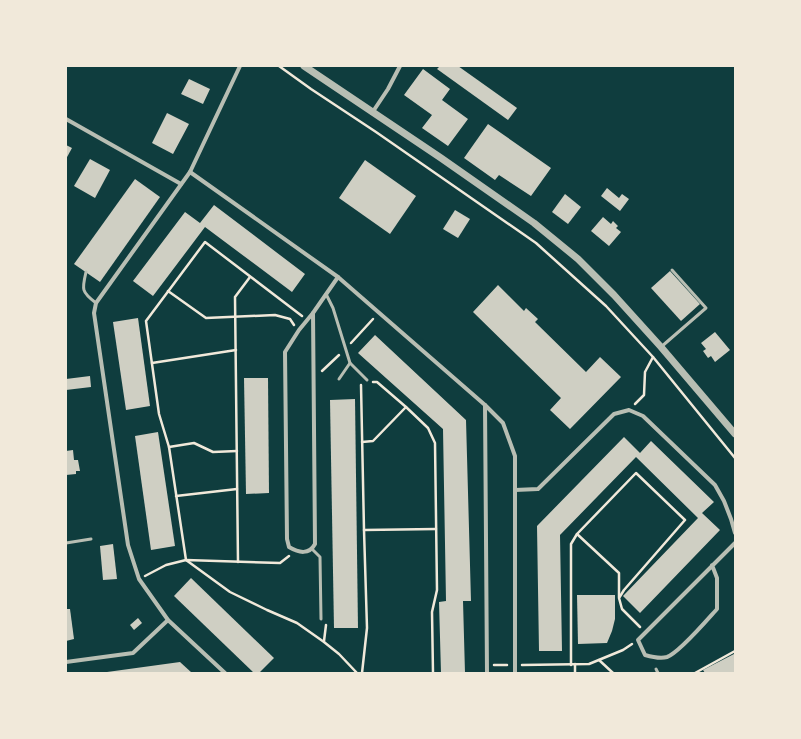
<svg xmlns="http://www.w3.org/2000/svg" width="801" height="739" font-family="'Playfair Display',serif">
<rect width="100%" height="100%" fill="#0f3d3e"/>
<!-- building -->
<g fill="#cfcfc3">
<polygon points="440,66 458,66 517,108 508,120 437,69"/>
<polygon points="423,69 450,89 442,100 468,119 448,146 422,128 432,115 404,95"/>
<polygon points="189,79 210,89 203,104 181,94"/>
<polygon points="167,113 189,124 173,154 152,143"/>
<polygon points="488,124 551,168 531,196 499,175 495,180 464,158"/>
<polygon points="66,145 72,148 66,159"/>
<polygon points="90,159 110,170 95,198 74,186"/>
<polygon points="365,160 416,196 390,234 339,198"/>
<polygon points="135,179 160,197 100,282 74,264"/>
<polygon points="607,188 619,198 622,194 629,199 620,211 601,196"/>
<polygon points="565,194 581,207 568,224 552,212"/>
<polygon points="214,205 305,274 292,292 205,227 153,296 133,281 185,212 200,223"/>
<polygon points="455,210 470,219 458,238 443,229"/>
<polygon points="603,217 611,224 613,221 618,226 616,228 621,232 609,246 591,231"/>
<polygon points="670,271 700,304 681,321 651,288"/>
<polygon points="498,285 524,311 526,308 538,319 535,322 586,372 600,357 621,377 570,429 550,410 561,398 473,312"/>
<polygon points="138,318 150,406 126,410 113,322"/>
<polygon points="715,332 730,350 715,362 711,356 708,358 703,351 706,349 701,343"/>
<polygon points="375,335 466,420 471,601 463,601 465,673 441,673 439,602 446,601 443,429 358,353"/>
<polygon points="90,376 91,387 66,390 66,379"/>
<polygon points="244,378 268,378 269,493 246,494"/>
<polygon points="355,399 358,628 334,628 330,400"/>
<polygon points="158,432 175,546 151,550 135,436"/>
<polygon points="624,437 640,453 651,441 714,502 702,513 720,530 640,613 623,596 698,518 636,457 560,535 562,651 539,651 537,526"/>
<polygon points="73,450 74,460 78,460 80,471 76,471 76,474 66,475 66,451"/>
<polygon points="113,544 117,579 103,580 100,546"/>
<polygon points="191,578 274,658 259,673 254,673 174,596"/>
<polygon points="577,595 615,595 615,619 612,631 607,643 578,644"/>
<polygon points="66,609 70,609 74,639 66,641"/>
<polygon points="138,618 142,623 134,630 130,625"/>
<polygon points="734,654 735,657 735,673 705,673 703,670"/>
<polygon points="180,662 192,673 107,673 107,672"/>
</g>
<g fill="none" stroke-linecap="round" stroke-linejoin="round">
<!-- path -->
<g stroke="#f1e9da" stroke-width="2.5">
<polyline points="279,66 311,89 376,132 536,243 606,306 653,357 735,458"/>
<polyline points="168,291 206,318 275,315 290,319 294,325"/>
<polyline points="302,316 205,242 146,321 159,414 169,447 186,560 230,592 267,610 297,623 324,642 339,654 357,673"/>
<polyline points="351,343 373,319"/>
<polyline points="152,363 236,350"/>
<polyline points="322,371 339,355"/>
<polyline points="373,382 377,382 406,407 428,428 435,443 437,590 432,612 433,673"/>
<polyline points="361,385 364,530 367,628 362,673"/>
<polyline points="635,404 644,395 645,372 653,357"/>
<polyline points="362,442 373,441 406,407"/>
<polyline points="169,447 194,443 213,452 237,451"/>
<polyline points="176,496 237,489"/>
<polyline points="364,530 436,529"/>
<polyline points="577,534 619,573 619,597"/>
<polyline points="238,562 235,297 250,277"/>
<polyline points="145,576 166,565 186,560 280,563 289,556"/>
<polyline points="324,641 326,625"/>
<polyline points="599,660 613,673"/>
<polyline points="575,664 575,673"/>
<polyline points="494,665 507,665"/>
<polyline points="522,665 589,664 623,650 632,644"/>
<polyline points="571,665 571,544 577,534 636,473 685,520 624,590 619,598 622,609 640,627"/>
<polyline points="695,673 735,651"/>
</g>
<!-- service -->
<g stroke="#b8beb3" stroke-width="3">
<path d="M86 272C82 289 81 292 96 303"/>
<polyline points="326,294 333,308 350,363 367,380"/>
<polyline points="661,347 706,308 672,270"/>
<polyline points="339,379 350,363"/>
<polyline points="66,543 91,539"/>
<polyline points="312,549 320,557 321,619"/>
<polyline points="656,669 658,673"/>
</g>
<!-- minor -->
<g stroke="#b8beb3" stroke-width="4">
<polyline points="372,113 388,89 400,66"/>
<polyline points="66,119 181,184"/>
<polyline points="190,172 338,277 485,405 503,423 515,456 515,673"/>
<path d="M313 313 315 544C309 555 299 553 289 547L287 539 285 352 299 330Z"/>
<polyline points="313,313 338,277"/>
<polyline points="485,405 487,673"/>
<polyline points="515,490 538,489 614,414 629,410 643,416 715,485 724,501 731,519 735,533"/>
<path d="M712 565 717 578V609C707 620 679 653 667 657 660 659 652 657 645 655L638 640 735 543"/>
<polyline points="66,662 133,653 168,620"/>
<polyline points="225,673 168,620 139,579 128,545 94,313 96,303 190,172 240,66"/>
</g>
<!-- tertiary -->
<polyline stroke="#b8beb3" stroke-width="7" points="304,66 441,158 534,223 578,259 614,295 661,347 735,434"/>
</g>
<!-- border -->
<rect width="801" height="739" fill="none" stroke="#f1e9da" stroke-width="134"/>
</svg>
